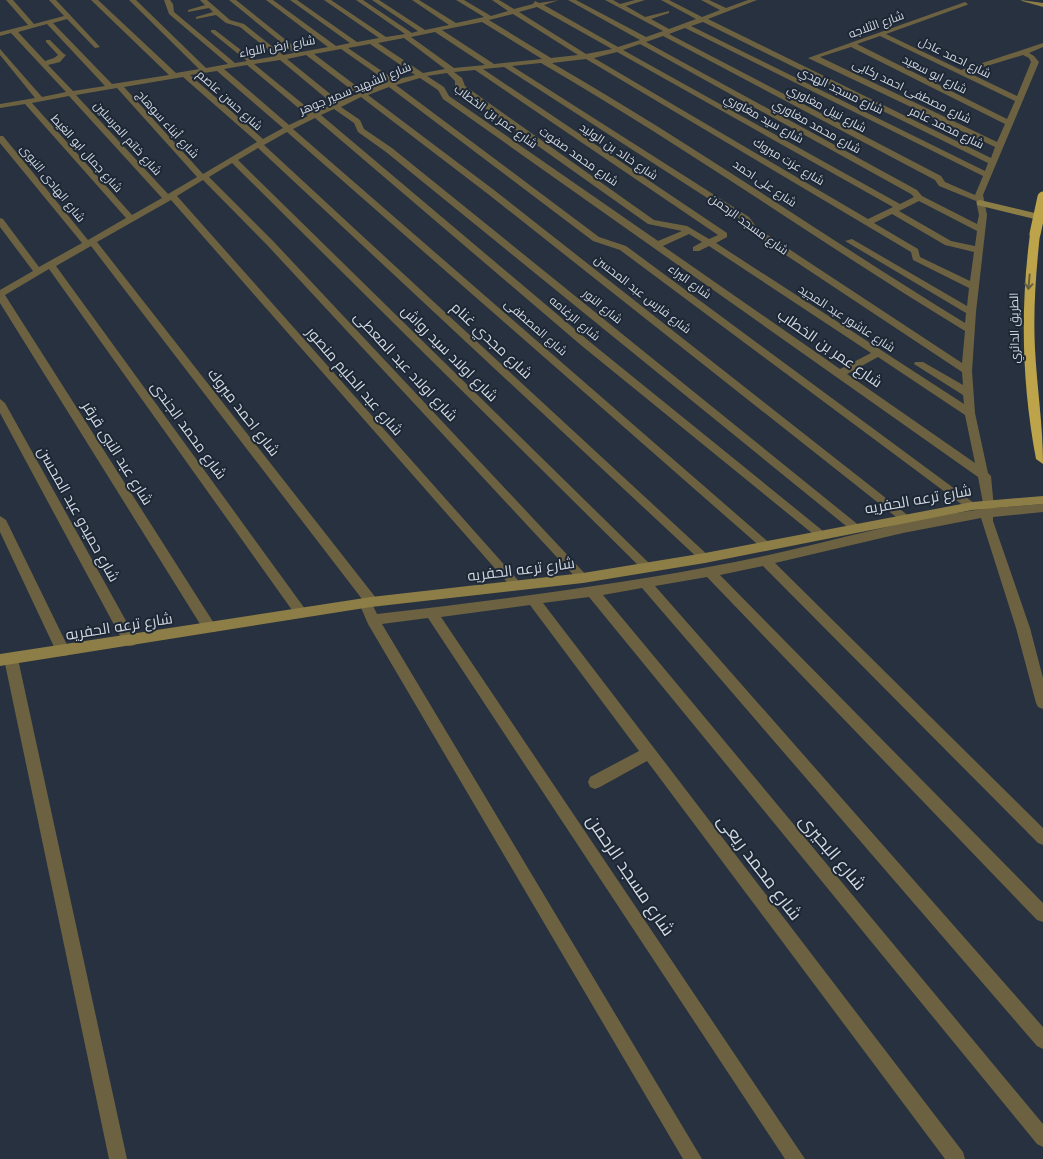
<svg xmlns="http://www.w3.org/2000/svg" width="1043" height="1159" font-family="Poppins,Cairo,sans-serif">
<rect width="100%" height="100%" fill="#27313f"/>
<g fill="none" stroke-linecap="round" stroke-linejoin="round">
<!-- street -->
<g fill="#6c6241" fill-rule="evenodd">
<path d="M6 0H13L34 24 64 16 49 0H56L100 47 95 48 67 19 53 23 112 84 169 75 91 0H98L176 73 199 69 129 0H136L206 68 228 64 169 14 164 0H170L173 4 174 12 235 63 247 61 211 32V30H215L254 60 276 56 240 27 226 23 216 15 196 19V17L213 12 209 8 188 12V10L205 5 200 0H207L230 20 244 24 283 55 294 53 229 0H236L301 52 328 47 266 0H273L336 46 350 43 290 0H297L357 42 379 38 324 0H331L386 37 405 34 356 0H363L412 33 418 31 372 0H379L425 30 449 25 412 0H419L456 23 484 17 456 0H464L491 16 508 11 492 0H499L514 9 533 4 535 1 539 3 559 0 544 5 618 47 640 40 568 0H576L646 37 663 31 605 0H613L620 4 635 0H645L626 6 645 17 669 11V13L651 19 669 29 696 19 661 0H669L702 17 720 10 701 0H709L726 8 748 0H757L708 19 991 158 995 147 808 58 965 2 968 4 967 5 886 34 961 70 1043 43V47L1029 53 1034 56 1039 62 983 195 987 215 976 312 972 371 975 413 988 473 991 476 994 508 1043 504V512L993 517V521L1030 628 1043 678V709L1038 707 1036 703 1016 628 981 518 903 533 775 563 1043 828V845L1038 843 763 566 720 575 1043 903V922L1037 920 707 577 655 586 1043 1027V1049L1037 1046 642 588 603 595 1043 1124V1147L1037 1144 589 597 543 603 963 1152 965 1159H945L647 761 600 787 595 789 590 787 588 782 590 777 639 751 530 605 441 617 805 1159H785L428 618 382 624 702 1159H683L368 624 359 603 362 599 91 246 56 266 308 613 307 617H297L49 269 5 295 217 628 215 632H205L0 303V290L33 271 0 227V218L3 219 39 267 82 243 0 143V136H3L88 240 126 218 25 104 0 108V104L35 98 0 55V49L42 97 66 92 11 33 0 36V32L28 25ZM537 7 612 49 586 54 519 12ZM513 14 578 55 551 58 489 20ZM482 22 542 59 494 64 442 30ZM703 22 988 163 985 171 691 26ZM47 24 105 86 73 91 48 65 60 62 66 55 64 54 50 40H46V42L58 55 54 58 45 61 18 32ZM685 28 983 176 975 195 945 182 941 176 669 34ZM435 32 485 65 454 68 411 37ZM663 36 935 180 939 186 976 201 979 215 977 224 922 196 917 190 646 42ZM880 36 1015 101 1007 119 857 44ZM404 38 445 69 423 73 378 43ZM370 44 415 75 395 80 348 48ZM640 44 911 194 914 197 900 204 623 50ZM851 47 1005 124 997 142 820 57ZM341 49 388 82 363 91 314 54ZM617 52 893 207 868 219 594 58ZM306 55 357 94 339 101 287 59ZM1023 55 1029 58 1031 62 1017 96 967 72ZM586 59 911 252 913 260 969 288 967 306 852 239 845 241 966 313 965 323C826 238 693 144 552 63ZM280 60 333 104 314 113 254 64ZM541 63C686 147 822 244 965 331L962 363 757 228 749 217 512 66ZM247 65 308 116 289 125 224 69ZM504 67 743 221 751 232 962 372 963 385 923 362H915L914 364 963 395 964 404 716 243 727 237V233L483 69ZM475 70 718 235 709 239 687 226 654 220 465 86 462 78 454 72ZM217 71 283 128 263 139 190 75ZM447 73 455 81V85L459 90 648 224 682 231 658 241 449 96 444 87 427 76ZM183 77 257 142 203 174 124 87ZM420 78 438 90 443 99 978 477 983 503 982 509C899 520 817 546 735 562 617 585 497 600 377 614L373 606 377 602 376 598 97 242 171 200 513 589H521L523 586 177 196 203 180 268 246 579 581H587L589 578 274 242 209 177 232 163 643 570 647 572 653 567 238 160 258 148 701 561 705 563 711 558 264 145 287 132 763 549 767 551 773 546 293 129 315 118 582 346 818 538H826L828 535 590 342 321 115 334 109 354 123 358 132 386 152 851 530H859L861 527 392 148 364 129 360 120 341 107 361 97 488 194 900 520 904 521 910 517 494 190 368 95 389 87 593 241 620 250 968 509 972 510 978 506 626 246 599 237 396 85ZM117 88 197 177 168 194 76 95ZM69 96 162 198 132 215 32 103ZM919 201 977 231 975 246 951 241 899 211ZM892 214 945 245 974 252 970 281 920 257 918 249 874 223ZM689 234 702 242 693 247V251H699L709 246 871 353 840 369 663 246ZM878 357 965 415 975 463 847 374Z"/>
<polygon points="0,399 5,403 135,637 137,641 135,645 130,646 125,645 0,413"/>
<polygon points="0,516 6,520 70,651 68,655 63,656 58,655 56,651 0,532"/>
<polygon points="11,653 16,655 18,659 127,1159 109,1159 4,659 6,655"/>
</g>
<!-- secondary -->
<g fill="#8d7d46" fill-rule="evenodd">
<polygon points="1021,0 1043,3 1043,7 1022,1"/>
<polygon points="980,200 1043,215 1043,221 977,205 977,201"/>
<polygon points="1043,496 1043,504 972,510 705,563 583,583 371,607 0,666 0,654 371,597 583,573 705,553 972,502"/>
</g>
<!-- highway -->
<path fill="#bda44b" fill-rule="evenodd" d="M1035 231 1040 234C1036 272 1033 310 1035 349 1037 388 1043 425 1043 464L1036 459C1022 384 1020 310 1030 234Z"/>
<!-- highway-bridge -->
<polyline stroke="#bda44b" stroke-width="11" points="1035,234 1043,197"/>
</g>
<!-- one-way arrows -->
<defs><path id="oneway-shaft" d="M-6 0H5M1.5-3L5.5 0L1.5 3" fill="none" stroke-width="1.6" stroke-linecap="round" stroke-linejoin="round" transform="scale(1.25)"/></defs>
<use stroke="#655f3f" href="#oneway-shaft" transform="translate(1029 282) rotate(95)"/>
<g text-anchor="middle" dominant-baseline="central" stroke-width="4" stroke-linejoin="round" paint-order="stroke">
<!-- far-street labels -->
<g font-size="12" fill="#d1d8e1" stroke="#1d2735">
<text transform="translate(876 24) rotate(-20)">شارع الثلاجه</text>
<text transform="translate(277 46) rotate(-10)">شارع ارض اللواء</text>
<text transform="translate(955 57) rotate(26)">شارع احمد عادل</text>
<text transform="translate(935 74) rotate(27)">شارع ابو سعيد</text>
<text transform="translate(355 88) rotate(-22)">شارع الشهيد سمير جوهر</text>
<text transform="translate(841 90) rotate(26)">شارع مسجد الهدي</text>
<text transform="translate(912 91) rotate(26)">شارع مصطفى احمد ركابى</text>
<text transform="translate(230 100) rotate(42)">شارع حسن عاصم</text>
<text transform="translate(827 108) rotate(28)">شارع نبيل مغاوري</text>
<text transform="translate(496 116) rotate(36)">شارع عمر بن الخطاب</text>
<text transform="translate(764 118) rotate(29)">شارع سيد مغاوري</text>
<text transform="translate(168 124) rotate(48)">شارع أبناء سوهاج</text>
<text transform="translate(817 126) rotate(29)">شارع محمد مغاوري</text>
<text transform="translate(947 127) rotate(26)">شارع محمد عامر</text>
<text transform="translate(128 138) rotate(48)">شارع خاتم المرسلين</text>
<text transform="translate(619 151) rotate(34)">شارع خالد بن الوليد</text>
<text transform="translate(87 153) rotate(48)">شارع جمال ابو الغيط</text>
<text transform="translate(579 156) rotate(35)">شارع محمد صفوت</text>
<text transform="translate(789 161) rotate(31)">شارع عزت مبروك</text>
<text transform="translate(53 183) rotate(51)">شارع الهادى النبوى</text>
<text transform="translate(765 183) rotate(34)">شارع على احمد</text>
<text transform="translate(749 224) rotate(36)">شارع مسجد الرحمن</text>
<text transform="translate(690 281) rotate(36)">شارع البراء</text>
<text transform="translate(643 294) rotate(38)">شارع فارس عبد المحسن</text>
<text transform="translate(603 306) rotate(39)">شارع النور</text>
<text transform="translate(575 318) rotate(40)">شارع الرغامه</text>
<text transform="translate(847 318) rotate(33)">شارع عاشور عبد المجيد</text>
<text transform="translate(536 327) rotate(41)">شارع المصطفى</text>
<text transform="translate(1014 328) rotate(-91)">الطريق الدائري</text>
</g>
<!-- street labels -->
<g font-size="15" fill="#d1d8e1" stroke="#1d2735">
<text transform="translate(492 340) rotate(43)">شارع مجدي غنام</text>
<text transform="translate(830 348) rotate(35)">شارع عمر بن الخطاب</text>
<text transform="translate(450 353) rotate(45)">شارع اولاد سيد رواش</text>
<text transform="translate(406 366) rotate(47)">شارع اولاد عبد المعطى</text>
<text transform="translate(355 381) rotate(49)">شارع عبد الحليم منصور</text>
<text transform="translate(244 412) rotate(52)">شارع احمد مبروك</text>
<text transform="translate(189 430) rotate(54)">شارع محمد الجندى</text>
<text transform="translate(118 453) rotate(58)">شارع عبد النبى قرقر</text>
<text transform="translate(918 499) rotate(-10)">شارع ترعه الحفريه</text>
<text transform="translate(79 514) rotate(61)">شارع حميدو عبد المحسن</text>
<text transform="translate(521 569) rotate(-7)">شارع ترعه الحفريه</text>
<text transform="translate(119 626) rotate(-9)">شارع ترعه الحفريه</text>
</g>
<!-- near-street labels -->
<g font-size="18" fill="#d1d8e1" stroke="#1d2735">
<text transform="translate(833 852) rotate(50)">شارع البحيرى</text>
<text transform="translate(760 867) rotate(53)">شارع محمد ريعى</text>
<text transform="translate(631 875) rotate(56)">شارع مسجد الرحمن</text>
</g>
</g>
</svg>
